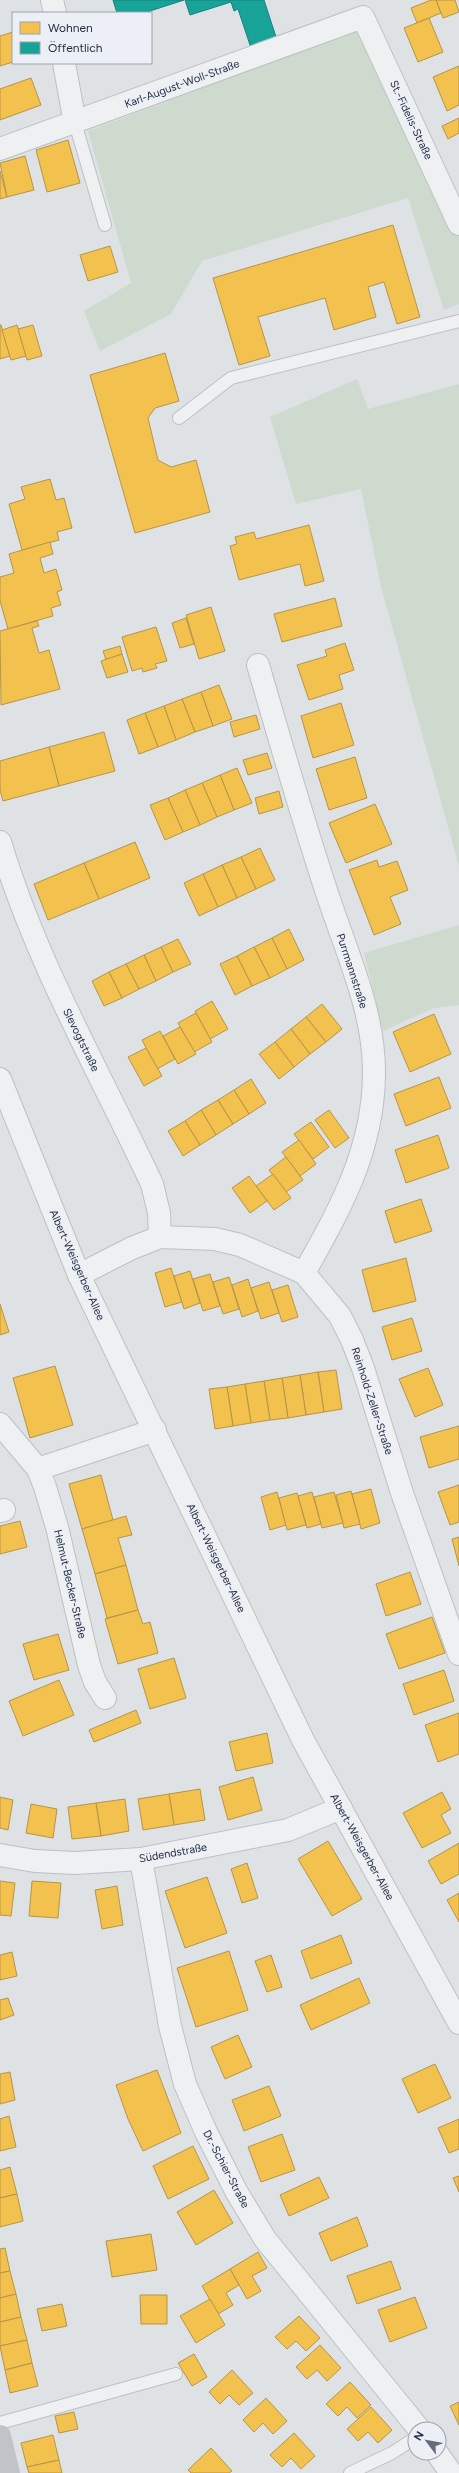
<svg xmlns="http://www.w3.org/2000/svg" width="459" height="2473" font-family="Figtree,sans-serif">
<rect width="100%" height="100%" fill="#dfe2e5"/>
<!-- green -->
<g fill="#cfdace">
<polygon points="358,30 459,229 459,304 444,310 408,198 202,261 171,314 100,351 84,311 131,283 88,131"/>
<polygon points="357,379 368,409 459,384 459,866 381,587 361,489 296,504 270,417"/>
<polygon points="459,925 459,1005 434,1008 383,1031 364,953"/>
</g>
<!-- homes -->
<g fill="#f2c14e" stroke="#b4954a">
<polygon points="431,0 436,0 441,13 417,23 411,8"/>
<polygon points="436,0 455,0 459,12 443,18"/>
<polygon points="429,18 443,52 418,62 404,28"/>
<polygon points="13,32 13,62 0,66 0,36"/>
<polygon points="459,66 459,105 447,111 433,77"/>
<polygon points="31,78 41,105 0,120 0,89"/>
<polygon points="459,118 459,133 448,139 442,126"/>
<polygon points="68,140 80,183 47,192 36,150"/>
<polygon points="25,156 34,190 7,197 0,163"/>
<polygon points="0,171 7,197 0,199"/>
<polygon points="393,225 420,317 397,324 384,282 368,287 376,317 334,330 325,298 258,317 270,356 239,365 213,278"/>
<polygon points="110,246 118,272 88,281 80,255"/>
<polygon points="1,325 10,356 0,359 0,325"/>
<polygon points="17,325 26,356 11,360 2,330"/>
<polygon points="33,325 42,356 27,360 18,329"/>
<polygon points="165,353 179,401 155,408 148,418 158,460 171,467 196,460 210,512 135,533 90,375"/>
<polygon points="50,479 56,500 64,498 72,528 57,532 59,540 22,550 9,504 25,499 21,487"/>
<polygon points="309,525 324,581 305,586 300,564 239,580 230,546 237,544 235,537 254,532 256,539"/>
<polygon points="50,542 53,554 40,558 44,573 56,569 62,590 57,592 61,605 51,608 53,616 8,629 0,601 0,577 14,573 9,554"/>
<polygon points="335,598 342,626 282,642 274,614"/>
<polygon points="211,607 225,651 199,659 186,615"/>
<polygon points="186,618 194,644 180,648 172,623"/>
<polygon points="37,621 39,626 32,628 39,653 49,650 60,689 1,705 0,631"/>
<polygon points="156,627 167,661 155,664 157,668 143,672 142,668 132,671 122,637"/>
<polygon points="345,643 354,670 339,675 343,689 309,700 297,665 327,656 325,650"/>
<polygon points="120,646 122,654 106,660 103,651"/>
<polygon points="122,654 128,672 107,678 101,661"/>
<polygon points="219,685 232,719 213,726 201,692"/>
<polygon points="201,692 213,726 195,732 182,699"/>
<polygon points="182,699 195,732 176,740 164,706"/>
<polygon points="341,703 354,745 313,758 301,716"/>
<polygon points="164,706 176,740 158,747 145,713"/>
<polygon points="145,713 158,747 139,754 127,720"/>
<polygon points="256,715 260,729 234,737 230,722"/>
<polygon points="104,732 115,771 59,786 49,747"/>
<polygon points="49,747 59,786 3,801 0,790 0,761"/>
<polygon points="267,753 272,768 248,775 243,760"/>
<polygon points="355,757 367,798 329,810 316,769"/>
<polygon points="237,768 252,803 234,810 220,775"/>
<polygon points="220,775 234,810 217,817 202,783"/>
<polygon points="202,783 217,817 200,825 185,790"/>
<polygon points="185,790 200,825 183,832 168,798"/>
<polygon points="279,791 283,807 259,814 255,798"/>
<polygon points="168,798 183,832 165,840 150,805"/>
<polygon points="375,804 392,844 346,863 329,823"/>
<polygon points="135,842 150,878 99,899 84,863"/>
<polygon points="260,848 275,880 256,889 241,857"/>
<polygon points="241,857 256,889 237,898 222,865"/>
<polygon points="377,860 379,867 397,861 408,890 390,897 401,924 374,935 349,870"/>
<polygon points="84,863 99,899 48,920 34,884"/>
<polygon points="222,865 237,898 218,907 203,874"/>
<polygon points="203,874 218,907 199,916 184,883"/>
<polygon points="289,929 304,960 287,969 272,938"/>
<polygon points="272,938 287,969 270,978 254,947"/>
<polygon points="178,939 191,964 173,972 161,947"/>
<polygon points="161,947 173,972 156,981 144,955"/>
<polygon points="254,947 270,978 252,986 237,956"/>
<polygon points="144,955 156,981 139,989 126,964"/>
<polygon points="237,956 252,986 235,995 220,964"/>
<polygon points="126,964 139,989 122,998 109,972"/>
<polygon points="109,972 122,998 104,1006 92,981"/>
<polygon points="212,1001 228,1029 210,1039 195,1011"/>
<polygon points="322,1004 342,1029 326,1042 306,1017"/>
<polygon points="196,1013 212,1042 194,1052 178,1023"/>
<polygon points="434,1014 451,1054 410,1072 393,1032"/>
<polygon points="306,1017 326,1042 310,1054 291,1029"/>
<polygon points="180,1027 196,1054 178,1064 163,1036"/>
<polygon points="291,1029 310,1054 294,1067 275,1042"/>
<polygon points="160,1031 175,1059 157,1069 142,1040"/>
<polygon points="275,1042 294,1067 279,1079 259,1054"/>
<polygon points="146,1048 162,1076 144,1086 128,1057"/>
<polygon points="439,1077 451,1108 406,1126 394,1094"/>
<polygon points="251,1079 266,1103 249,1114 234,1090"/>
<polygon points="234,1090 249,1114 233,1124 218,1100"/>
<polygon points="218,1100 233,1124 216,1135 201,1110"/>
<polygon points="201,1110 216,1135 200,1145 185,1121"/>
<polygon points="329,1110 349,1138 335,1148 315,1120"/>
<polygon points="185,1121 200,1145 183,1156 168,1131"/>
<polygon points="311,1122 329,1147 313,1159 294,1134"/>
<polygon points="438,1135 449,1168 406,1183 395,1150"/>
<polygon points="299,1140 316,1164 300,1176 282,1152"/>
<polygon points="286,1157 303,1180 286,1192 269,1170"/>
<polygon points="273,1174 291,1198 274,1210 256,1186"/>
<polygon points="249,1176 267,1201 250,1213 232,1188"/>
<polygon points="421,1199 432,1231 395,1243 385,1211"/>
<polygon points="406,1258 416,1301 373,1312 362,1270"/>
<polygon points="171,1268 182,1302 165,1307 155,1273"/>
<polygon points="190,1271 200,1303 184,1309 174,1276"/>
<polygon points="210,1274 220,1306 203,1311 193,1279"/>
<polygon points="229,1277 239,1309 223,1314 213,1282"/>
<polygon points="248,1279 258,1311 242,1317 232,1285"/>
<polygon points="269,1282 279,1313 261,1319 251,1288"/>
<polygon points="288,1285 298,1317 282,1322 272,1290"/>
<polygon points="0,1304 9,1332 0,1335"/>
<polygon points="412,1318 422,1351 392,1360 382,1327"/>
<polygon points="55,1366 73,1425 30,1438 13,1378"/>
<polygon points="428,1368 443,1405 415,1417 399,1379"/>
<polygon points="336,1370 342,1409 324,1412 318,1372"/>
<polygon points="318,1372 324,1412 306,1415 300,1375"/>
<polygon points="300,1375 306,1415 288,1418 282,1378"/>
<polygon points="282,1378 288,1418 270,1420 264,1381"/>
<polygon points="264,1381 270,1420 251,1423 245,1384"/>
<polygon points="245,1384 251,1423 233,1426 227,1387"/>
<polygon points="227,1387 233,1426 215,1429 209,1389"/>
<polygon points="459,1426 459,1459 429,1468 420,1437"/>
<polygon points="101,1475 113,1520 82,1529 69,1484"/>
<polygon points="459,1485 459,1522 450,1525 438,1492"/>
<polygon points="371,1489 380,1523 361,1529 352,1494"/>
<polygon points="351,1491 360,1524 344,1528 336,1495"/>
<polygon points="277,1492 286,1525 270,1530 261,1497"/>
<polygon points="312,1492 321,1524 307,1528 298,1496"/>
<polygon points="334,1492 343,1523 322,1528 314,1497"/>
<polygon points="297,1493 306,1525 287,1530 279,1498"/>
<polygon points="126,1516 132,1535 118,1538 126,1565 95,1574 82,1529"/>
<polygon points="20,1521 27,1547 0,1554 0,1526"/>
<polygon points="459,1537 459,1566 452,1539"/>
<polygon points="126,1565 138,1610 107,1618 95,1574"/>
<polygon points="410,1572 421,1604 386,1616 376,1584"/>
<polygon points="138,1610 143,1624 150,1622 158,1653 118,1664 105,1619"/>
<polygon points="432,1617 445,1653 399,1669 386,1634"/>
<polygon points="58,1634 69,1670 34,1680 23,1644"/>
<polygon points="174,1658 186,1698 150,1709 138,1669"/>
<polygon points="444,1670 454,1701 414,1715 403,1684"/>
<polygon points="59,1680 74,1715 23,1736 9,1701"/>
<polygon points="136,1710 141,1723 94,1742 89,1730"/>
<polygon points="459,1713 459,1754 438,1762 425,1725"/>
<polygon points="267,1733 273,1763 236,1771 229,1742"/>
<polygon points="253,1777 262,1810 228,1820 219,1787"/>
<polygon points="200,1789 205,1820 174,1825 169,1794"/>
<polygon points="442,1792 451,1809 441,1815 451,1833 422,1848 403,1813"/>
<polygon points="169,1794 174,1825 143,1830 138,1799"/>
<polygon points="0,1797 13,1800 8,1830 0,1828"/>
<polygon points="125,1799 129,1831 101,1836 96,1803"/>
<polygon points="96,1803 101,1836 72,1839 68,1807"/>
<polygon points="31,1804 57,1809 53,1838 26,1833"/>
<polygon points="328,1841 362,1899 332,1916 298,1859"/>
<polygon points="459,1843 459,1874 441,1884 428,1861"/>
<polygon points="247,1863 258,1898 242,1903 231,1869"/>
<polygon points="207,1877 227,1933 185,1948 165,1891"/>
<polygon points="0,1881 15,1883 11,1916 0,1915"/>
<polygon points="32,1881 61,1883 58,1918 29,1916"/>
<polygon points="117,1886 123,1925 102,1929 95,1890"/>
<polygon points="459,1893 459,1922 447,1900"/>
<polygon points="341,1935 352,1963 311,1979 301,1951"/>
<polygon points="229,1951 248,2010 196,2027 177,1968"/>
<polygon points="12,1952 17,1976 0,1980 0,1955"/>
<polygon points="271,1955 282,1987 267,1992 255,1961"/>
<polygon points="359,1978 370,2003 311,2030 300,2005"/>
<polygon points="8,1998 14,2015 0,2020 0,2000"/>
<polygon points="238,2035 252,2067 225,2079 211,2047"/>
<polygon points="435,2064 451,2098 418,2113 402,2079"/>
<polygon points="157,2070 181,2133 143,2151 128,2119 116,2085"/>
<polygon points="10,2072 15,2100 0,2104 0,2074"/>
<polygon points="269,2086 281,2116 244,2131 232,2100"/>
<polygon points="9,2116 16,2147 0,2151 0,2119"/>
<polygon points="459,2119 459,2149 449,2153 438,2128"/>
<polygon points="282,2134 295,2170 261,2182 248,2147"/>
<polygon points="193,2146 209,2179 168,2199 153,2166"/>
<polygon points="10,2167 17,2194 0,2198 0,2170"/>
<polygon points="459,2176 459,2192 453,2178"/>
<polygon points="319,2177 329,2198 289,2216 280,2195"/>
<polygon points="214,2190 233,2223 196,2245 177,2212"/>
<polygon points="17,2194 23,2221 0,2227 0,2198"/>
<polygon points="357,2217 368,2246 331,2261 319,2233"/>
<polygon points="151,2234 157,2270 112,2277 106,2241"/>
<polygon points="5,2248 10,2271 0,2273 0,2249"/>
<polygon points="258,2252 267,2268 252,2276 261,2291 247,2299 230,2269"/>
<polygon points="391,2261 401,2289 357,2304 347,2276"/>
<polygon points="230,2269 239,2285 226,2293 233,2305 218,2314 202,2286"/>
<polygon points="10,2271 16,2294 0,2298 0,2273"/>
<polygon points="16,2294 21,2317 0,2322 0,2298"/>
<polygon points="140,2295 167,2295 167,2324 141,2324"/>
<polygon points="415,2297 427,2328 390,2342 378,2310"/>
<polygon points="210,2299 225,2325 196,2343 180,2316"/>
<polygon points="62,2304 67,2326 42,2331 37,2309"/>
<polygon points="299,2316 320,2338 306,2351 296,2341 287,2349 275,2337"/>
<polygon points="21,2317 27,2340 0,2346 0,2322"/>
<polygon points="27,2340 32,2363 5,2370 0,2346"/>
<polygon points="320,2345 341,2368 327,2381 317,2370 307,2379 296,2367"/>
<polygon points="194,2354 207,2377 192,2386 178,2363"/>
<polygon points="32,2363 38,2386 10,2393 5,2370"/>
<polygon points="232,2370 253,2393 239,2405 229,2395 220,2404 209,2392"/>
<polygon points="350,2382 371,2405 357,2418 347,2407 338,2416 326,2404"/>
<polygon points="266,2398 287,2421 273,2434 263,2423 254,2432 243,2420"/>
<polygon points="459,2402 459,2425 450,2406"/>
<polygon points="371,2407 392,2430 378,2443 368,2432 358,2441 347,2429"/>
<polygon points="74,2412 78,2429 59,2433 55,2416"/>
<polygon points="294,2433 315,2456 301,2469 291,2458 282,2467 270,2455"/>
<polygon points="53,2435 59,2460 27,2467 21,2443"/>
<polygon points="211,2448 232,2471 229,2473 191,2473 188,2470"/>
<polygon points="59,2460 62,2473 29,2473 27,2467"/>
</g>
<!-- public -->
<g fill="#17a398" stroke="#1b807e">
<polygon points="113,0 184,0 144,13 117,13"/>
<polygon points="185,0 264,0 277,40 251,48 238,9 234,11 231,2 190,15"/>
</g>
<g fill="none" stroke-linecap="round" stroke-linejoin="round">
<defs>
<g id="lane">
<polyline points="75,123 105,225"/>
<polyline points="179,418 231,378 459,321"/>
<polyline points="0,2423 176,2374"/>
<polyline points="350,2473 392,2453 415,2438"/>
</g>
<g id="street">
<polyline points="52,0 55,13"/>
<polyline points="64,63 75,123"/>
<polyline points="0,149 363,17 459,224"/>
<path d="M258 665C281 743 303 822 329 899 348 956 375 1014 374 1075 373 1151 340 1209 304 1273"/>
<path d="M0 842C36 962 99 1071 152 1184L159 1213 160 1237"/>
<polyline points="0,1079 79,1275 303,1740 459,2023"/>
<polyline points="79,1275 132,1248 160,1237 215,1239 240,1245 304,1273 340,1316 352,1340 363,1368 402,1493 459,1654"/>
<polyline points="0,1424 38,1469 45,1487 57,1527 89,1665 95,1682 105,1698"/>
<polyline points="38,1469 155,1430"/>
<polyline points="0,1511 4,1510"/>
<polyline points="0,1855 35,1861 75,1863 141,1859 288,1830 341,1808"/>
<polyline points="141,1859 170,2026 185,2084 206,2132 236,2191 265,2239 419,2429"/>
<polyline points="437,2453 451,2473"/>
</g>
</defs>
<!-- lane casing -->
<use href="#lane" stroke="#bdc0c3" stroke-width="14"/>
<!-- street casing -->
<use href="#street" stroke="#bdc0c3" stroke-width="24"/>
<!-- lane -->
<use href="#lane" stroke="#eef0f2" stroke-width="12"/>
<!-- street -->
<use href="#street" stroke="#eef0f2" stroke-width="22"/>
<!-- secondary -->
<polyline stroke="#c0c3c8" stroke-width="22" points="0,2436 9,2473"/>
</g>
<g text-anchor="middle" dominant-baseline="central" stroke-width="4" stroke-linejoin="round" paint-order="stroke">
<!-- street labels -->
<g font-size="11" fill="#242e40" stroke="#ecf0f6">
<text transform="translate(182 84) rotate(-20)">Karl-August-Woll-Straße</text>
<text transform="translate(411 120) rotate(65)">St.-Fidelis-Straße</text>
<text transform="translate(352 971) rotate(72)">Purrmannstraße</text>
<text transform="translate(81 1040) rotate(64)">Slevogtstraße</text>
<text transform="translate(77 1265) rotate(66)">Albert-Weisgerber-Allee</text>
<text transform="translate(372 1401) rotate(72)">Reinhold-Zeller-Straße</text>
<text transform="translate(216 1558) rotate(64)">Albert-Weisgerber-Allee</text>
<text transform="translate(70 1584) rotate(77)">Helmut-Becker-Straße</text>
<text transform="translate(362 1847) rotate(61)">Albert-Weisgerber-Allee</text>
<text transform="translate(173 1853) rotate(-10)">Südendstraße</text>
<text transform="translate(226 2169) rotate(62)">Dr.-Schier-Straße</text>
</g>
</g>
<!-- legend -->
<rect x="12" y="12" width="140" height="52" fill="#ecf0f6" stroke="#9ca2ad"/>
<rect x="20" y="22" width="20" height="12" fill="#f2c14e" stroke="#9ca2ad"/>
<text x="48" y="32" font-size="12" fill="#242e40">Wohnen</text>
<rect x="20" y="42" width="20" height="12" fill="#17a398" stroke="#9ca2ad"/>
<text x="48" y="52" font-size="12" fill="#242e40">Öffentlich</text>
<!-- north arrow -->
<g transform="translate(427 2441) rotate(302)"><circle r="19" fill="#ecf0f6" stroke="#9ca2ad"/>
<path d="M0-3L7 15L0 10L-7 15Z" fill="#656d7a"/>
<text y="-6" font-size="11" font-weight="bold" text-anchor="middle" fill="#242e40">N</text>
</g>
</svg>
